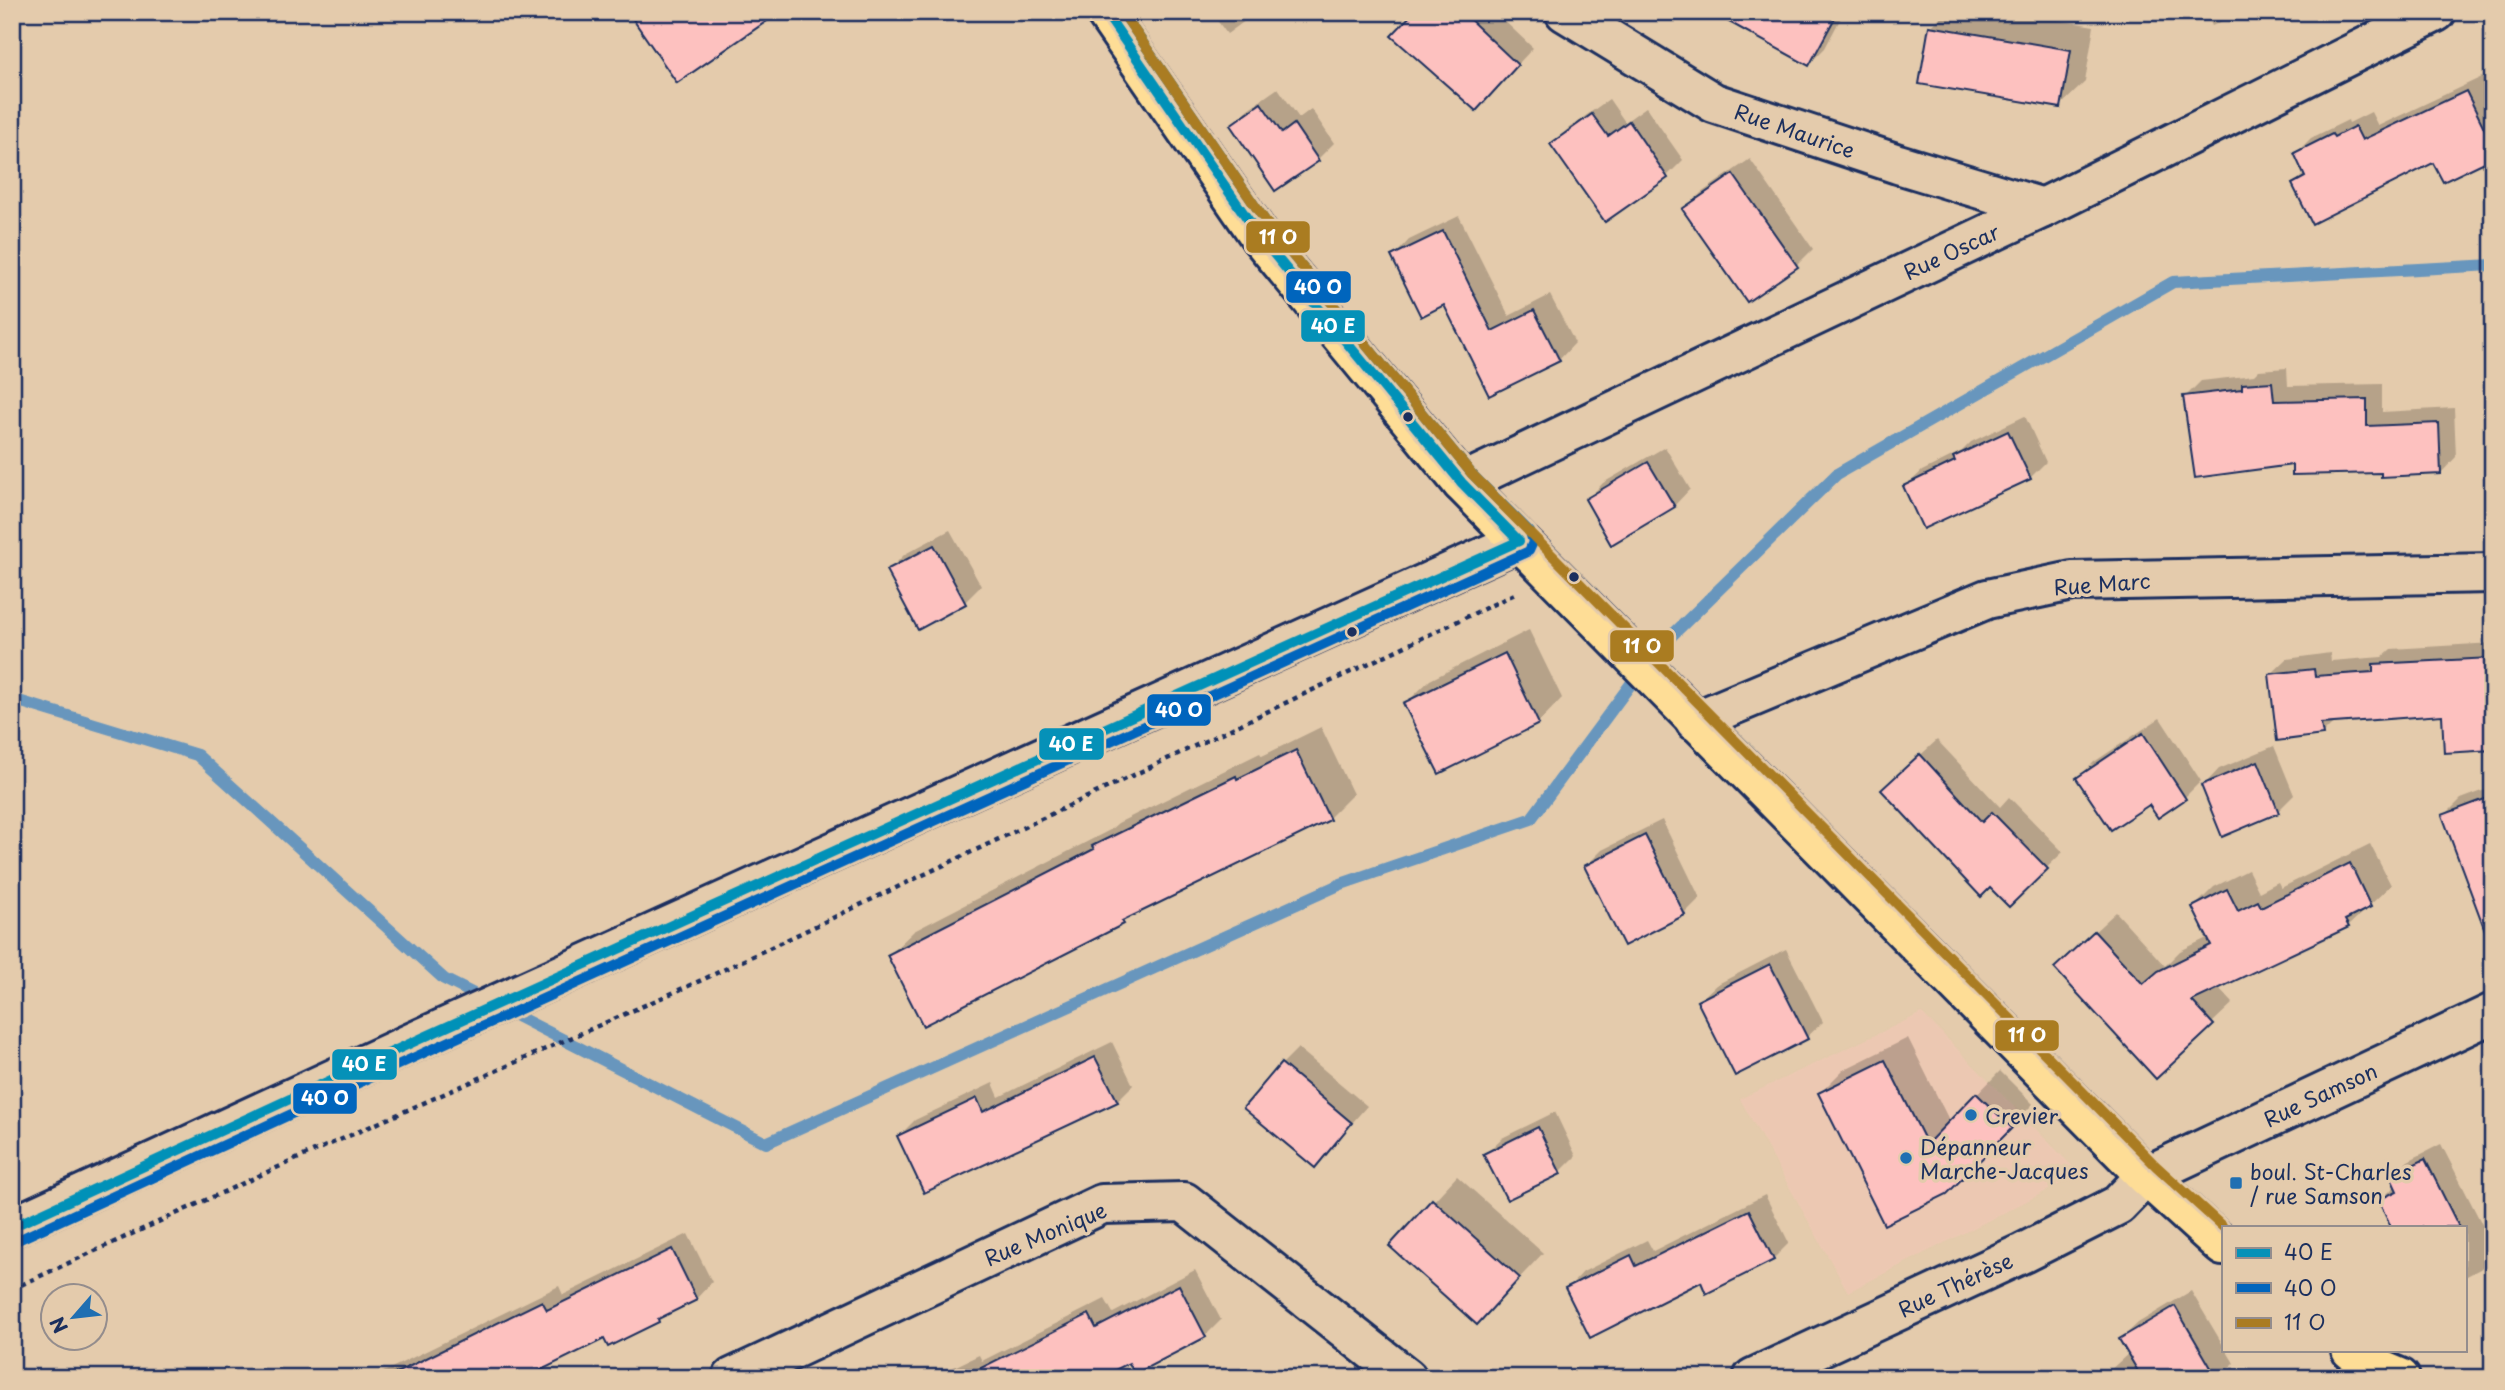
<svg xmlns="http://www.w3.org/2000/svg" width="2505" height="1390" font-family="'Playpen Sans',sans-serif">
<rect width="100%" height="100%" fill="#e4cbac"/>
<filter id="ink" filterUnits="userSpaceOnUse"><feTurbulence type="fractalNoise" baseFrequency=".0143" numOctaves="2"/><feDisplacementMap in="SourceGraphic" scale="14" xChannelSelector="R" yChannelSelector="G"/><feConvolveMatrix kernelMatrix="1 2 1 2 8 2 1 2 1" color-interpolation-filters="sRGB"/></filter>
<g filter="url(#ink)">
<!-- built -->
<polygon fill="#ecc8b2" points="1922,1013 2080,1174 1848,1292 1740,1099"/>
<!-- shadow -->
<g fill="#0003">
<polygon points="1211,12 1257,12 1227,34"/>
<polygon points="1416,12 1495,12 1533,48 1492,92"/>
<polygon points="1724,12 1844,12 1825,48 1809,64"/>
<polygon points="1945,12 2011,12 2094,26 2085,82 2060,106 1931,27"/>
<polygon points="2206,12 2241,12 2212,26"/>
<polygon points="2482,77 2490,92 2493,91 2493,188 2480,162 2434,160 2294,184 2305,173 2296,153 2311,138 2348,120 2349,123 2371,112 2378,126"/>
<polygon points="1278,88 1299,118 1311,109 1334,143 1318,159 1232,125 1248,109"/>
<polygon points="1609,99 1625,122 1646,107 1683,160 1667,176 1606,219 1552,144 1569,128"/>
<polygon points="1750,159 1813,249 1797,265 1685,210 1701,193"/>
<polygon points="1459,216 1509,316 1550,295 1575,343 1559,360 1490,394 1445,303 1393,257 1409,240"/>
<polygon points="2287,368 2288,386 2382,384 2382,412 2454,408 2456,457 2441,473 2382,472 2294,463 2185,397 2201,381 2254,375 2259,370"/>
<polygon points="2025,416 2046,462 2030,478 1905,487 1922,471 1962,451 1971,442"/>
<polygon points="1665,447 1690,489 1674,506 1587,500 1603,483"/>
<polygon points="950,530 981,586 965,602 888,571 905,554"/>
<polygon points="1529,630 1562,698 1538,723 1439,772 1405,704 1430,680"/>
<polygon points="2493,643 2493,748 2444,713 2335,721 2322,734 2270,675 2287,659 2330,653 2331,661 2382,657 2391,649"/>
<polygon points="2160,718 2201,781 2185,797 2158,815 2150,803 2078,778 2094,762"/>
<polygon points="1321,727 1353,794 1329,818 1131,915 1123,922 889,955 914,931 1110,830 1118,823 1260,753 1262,756"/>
<polygon points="1937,740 2000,807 2009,797 2063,852 2009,904 1900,774"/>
<polygon points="2274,746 2294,795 2278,811 2203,786 2219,769"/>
<polygon points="2493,787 2493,882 2444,816 2461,799"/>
<polygon points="1662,820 1700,898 1684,914 1586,866 1602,850"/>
<polygon points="2370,844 2391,885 2348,926 2218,987 2233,1003 2156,1076 2077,948 2116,912 2165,966 2180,951 2209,937 2194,907 2214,887 2248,870 2259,892 2278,882 2281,888"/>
<polygon points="1786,949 1823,1022 1806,1038 1699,1001 1716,985"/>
<polygon points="1908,1038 1950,1122 2000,1071 2033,1104 1970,1169 1820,1093 1843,1070"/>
<polygon points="1112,1042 1133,1085 1117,1101 899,1136 915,1120 993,1083 999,1097"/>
<polygon points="1298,1048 1367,1106 1314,1166 1282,1064"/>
<polygon points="1555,1112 1576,1156 1560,1172 1507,1198 1485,1154 1502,1138"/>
<polygon points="2441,1144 2493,1246 2493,1257 2480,1269 2465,1277 2465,1227 2393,1227 2380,1201 2396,1185 2392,1177 2408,1161"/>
<polygon points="1457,1176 1543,1253 1477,1323 1392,1246"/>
<polygon points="1765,1195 1789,1243 1773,1259 1701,1279 1567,1289 1583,1272 1647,1240 1653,1251"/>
<polygon points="688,1234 712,1282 696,1299 665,1313 658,1321 605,1337 521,1378 371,1378 559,1286 563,1295"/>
<polygon points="1195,1270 1221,1320 1205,1336 1130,1361 1096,1378 931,1378 979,1355 982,1361 1105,1299 1113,1313"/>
<polygon points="2191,1291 2223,1345 2223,1350 2226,1350 2234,1363 2219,1378 2111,1378 2108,1372 2129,1353 2121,1339 2138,1323"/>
<polygon points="1946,1373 1949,1378 1936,1378"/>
</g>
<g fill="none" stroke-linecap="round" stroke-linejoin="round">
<!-- stream -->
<g stroke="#6896bd" stroke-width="12">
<polyline points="12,699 197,755 444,979 486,1000"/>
<polyline points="503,1009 766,1143 1341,884 1531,819 1653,654 1837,474 2173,282 2493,265"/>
</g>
</g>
<!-- building -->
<g fill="#fdc1bf" stroke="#1b2f5e" stroke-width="2">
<polygon points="628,12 780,12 677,83"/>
<polygon points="1414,12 1462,12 1518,65 1476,111 1391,36"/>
<polygon points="1711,12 1838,12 1809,66"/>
<polygon points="1929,26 2071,50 2061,108 1919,84"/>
<polygon points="2466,91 2493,146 2493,158 2443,182 2433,163 2312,224 2292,184 2305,177 2294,153 2332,134 2334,137 2355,126 2362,140"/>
<polygon points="1261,103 1282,133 1294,124 1319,161 1275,191 1230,125"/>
<polygon points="1592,114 1608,136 1629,121 1668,178 1605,222 1550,144"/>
<polygon points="1733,174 1798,267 1747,302 1682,209"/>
<polygon points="1443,231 1492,331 1534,310 1560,361 1489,396 1444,305 1421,317 1391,256"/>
<polygon points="2272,382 2274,401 2367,399 2367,426 2439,423 2441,474 2381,477 2381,473 2292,475 2292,465 2195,478 2183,396 2242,389 2242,384"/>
<polygon points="2008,431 2031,479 1923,529 1903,486 1955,461 1953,457"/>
<polygon points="1648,462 1675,507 1611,545 1585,499"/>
<polygon points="934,545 966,604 918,630 886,570"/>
<polygon points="1505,653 1539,724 1439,774 1403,703"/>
<polygon points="2491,658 2493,750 2444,753 2442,715 2321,724 2323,735 2277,741 2269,674 2314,669 2315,676 2373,672 2373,664"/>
<polygon points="2143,733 2186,799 2158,818 2149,805 2111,830 2076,778"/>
<polygon points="1296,750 1330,820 1122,921 1124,924 923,1026 887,955 1094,849 1092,846 1236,776 1237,779"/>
<polygon points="1920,754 1982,822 1992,812 2048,869 2009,907 1990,888 1981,897 1881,790"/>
<polygon points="2258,761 2279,813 2222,837 2201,785"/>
<polygon points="2493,796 2493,941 2489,941 2442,815"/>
<polygon points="1645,835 1685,915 1624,946 1584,866"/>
<polygon points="2350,863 2371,907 2345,920 2349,927 2192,1001 2214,1025 2156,1079 2054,968 2094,931 2143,984 2158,971 2211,945 2192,907 2227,889 2238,911 2258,901 2261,907"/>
<polygon points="1770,964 1808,1039 1735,1076 1697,1001"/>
<polygon points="1095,1057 1118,1102 924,1193 897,1136 977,1098 983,1112"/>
<polygon points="1885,1060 1927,1144 1976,1093 2012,1128 1947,1194 1884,1225 1818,1093"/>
<polygon points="1281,1063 1352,1123 1315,1168 1243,1108"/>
<polygon points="1538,1127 1561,1174 1507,1200 1483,1154"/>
<polygon points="2425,1159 2459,1227 2391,1227 2378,1200 2397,1191 2390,1176"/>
<polygon points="1432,1199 1520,1278 1477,1325 1389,1246"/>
<polygon points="1749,1210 1774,1260 1706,1294 1701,1282 1590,1338 1565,1288 1631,1255 1636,1266"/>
<polygon points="672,1249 697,1300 658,1319 659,1322 608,1347 604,1339 525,1378 386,1378 542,1301 547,1310"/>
<polygon points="1179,1285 1206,1337 1135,1374 1129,1363 1099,1378 961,1378 1089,1314 1096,1328"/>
<polygon points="2175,1306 2217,1378 2142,1378 2119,1339"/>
</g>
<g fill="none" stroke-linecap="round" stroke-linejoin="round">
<defs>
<g id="minor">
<polyline points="1565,12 1714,103 1898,164 2043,208"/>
<polyline points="1462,483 2043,208 2436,12"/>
<polyline points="1695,721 1987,599 2072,581 2493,573"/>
<polyline points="12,1227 422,1038 1519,541"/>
<polyline points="732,1378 1102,1204 1184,1202 1407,1378"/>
<polyline points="1753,1378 2023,1253 2118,1205 2146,1176 2493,1013"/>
</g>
<g id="major">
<polyline points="1105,12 1260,237 1462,483 2146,1176 2223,1246"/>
<polyline points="2351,1350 2381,1370 2400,1378"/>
</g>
</defs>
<!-- minor casing -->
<use href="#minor" stroke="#1b2f5e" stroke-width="44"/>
<!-- major casing -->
<use href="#major" stroke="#1b2f5e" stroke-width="44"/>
<!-- path -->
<polyline stroke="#1b2f5e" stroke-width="4.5" stroke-dasharray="5 5" stroke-linecap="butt" points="12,1289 265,1173 704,979 1517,593"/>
<!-- minor -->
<use href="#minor" stroke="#e4cbac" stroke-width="38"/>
<!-- major -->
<use href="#major" stroke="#fedd96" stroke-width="38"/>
<defs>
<polyline id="bus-1" points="12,1227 422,1038 1519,541 1462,483 1260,237 1105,12"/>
<polyline id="bus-2" points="18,1240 428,1051 1529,551 1533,542 1530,532 1472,474 1271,229 1122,12"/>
<polyline id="bus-3" points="1122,12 1271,229 1472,474 2156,1166 2223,1227"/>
</defs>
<!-- bus-1 casing -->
<use href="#bus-1" stroke="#e4cbac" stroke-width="16"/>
<!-- bus-2 casing -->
<use href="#bus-2" stroke="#e4cbac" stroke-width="16"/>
<!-- bus-3 casing -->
<use href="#bus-3" stroke="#e4cbac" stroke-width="16"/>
<!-- bus-1 -->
<use href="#bus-1" stroke="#0591b8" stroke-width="10"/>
<!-- bus-2 -->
<use href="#bus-2" stroke="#0065bd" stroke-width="10"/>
<!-- bus-3 -->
<use href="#bus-3" stroke="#aa7c21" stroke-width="10"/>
</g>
</g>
<!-- markers -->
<g fill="#1b2f5e" stroke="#e4cbac" stroke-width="2.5">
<circle cx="1408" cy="417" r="6"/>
<circle cx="1574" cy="577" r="6"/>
<circle cx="1352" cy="632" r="6"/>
</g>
<g fill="#1f6fb2" stroke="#e4cbac" stroke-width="2.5">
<circle cx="1971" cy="1115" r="7"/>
<circle cx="1906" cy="1158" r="7"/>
<rect x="2229" y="1176" width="14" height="14" rx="3.5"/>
</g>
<g text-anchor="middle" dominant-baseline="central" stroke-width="7" stroke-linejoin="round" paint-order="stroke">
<!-- street labels -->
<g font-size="21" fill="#1b2f5e" stroke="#e4cbac">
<text transform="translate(1795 130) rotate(19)">Rue Maurice</text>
<text transform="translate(1951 251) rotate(-25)">Rue Oscar</text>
<text transform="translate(2102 583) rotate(-4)">Rue Marc</text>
<text transform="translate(2320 1094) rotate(-25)">Rue Samson</text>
<text transform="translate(1045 1233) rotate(-23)">Rue Monique</text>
<text transform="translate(1955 1284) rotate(-25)">Rue Thérèse</text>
</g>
<!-- poi labels -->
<g font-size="21" fill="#1b2f5e" stroke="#e4cbac" text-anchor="start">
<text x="1985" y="1115">Crevier</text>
<text x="1920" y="1146">Dépanneur<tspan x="1920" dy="24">Marche-Jacques</tspan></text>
<text x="2250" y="1171">boul. St-Charles<tspan x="2250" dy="24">/ rue Samson</tspan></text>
</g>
</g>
<g stroke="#e4cbac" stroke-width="2.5">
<rect x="1245" y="220" width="66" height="34" rx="7" fill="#aa7c21"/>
<rect x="1285" y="270" width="67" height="34" rx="7" fill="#0065bd"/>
<rect x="1300" y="309" width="66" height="34" rx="7" fill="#0591b8"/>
<rect x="1609" y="629" width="66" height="34" rx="7" fill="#aa7c21"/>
<rect x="1146" y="693" width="66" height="34" rx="7" fill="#0065bd"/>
<rect x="1038" y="727" width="67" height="34" rx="7" fill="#0591b8"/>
<rect x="1994" y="1019" width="66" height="33" rx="7" fill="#aa7c21"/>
<rect x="331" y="1048" width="67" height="33" rx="7" fill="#0591b8"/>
<rect x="292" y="1082" width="66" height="33" rx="7" fill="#0065bd"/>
</g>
<g font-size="19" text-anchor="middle" font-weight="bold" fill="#fff">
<text x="1278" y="244">11 O</text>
<text x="1318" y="294">40 O</text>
<text x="1333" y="333">40 E</text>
<text x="1642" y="653">11 O</text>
<text x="1179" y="717">40 O</text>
<text x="1071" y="751">40 E</text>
<text x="2027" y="1042">11 O</text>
<text x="364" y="1071">40 E</text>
<text x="325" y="1105">40 O</text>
</g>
<!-- margin -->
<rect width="2505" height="1390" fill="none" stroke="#e4cbac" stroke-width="42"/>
<rect x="21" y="21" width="2463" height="1348" fill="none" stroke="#1b2f5e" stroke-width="2.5" filter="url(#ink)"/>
<!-- legend -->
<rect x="2222" y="1226" width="245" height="126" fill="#e4cbac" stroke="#948d8d" stroke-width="2"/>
<rect x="2236" y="1248" width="35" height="10" fill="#0591b8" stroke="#948d8d" stroke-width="2"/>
<text x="2284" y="1260" font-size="21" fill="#1b2f5e">40 E</text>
<rect x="2236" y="1283" width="35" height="10" fill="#0065bd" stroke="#948d8d" stroke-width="2"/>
<text x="2284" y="1296" font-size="21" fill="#1b2f5e">40 O</text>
<rect x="2236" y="1318" width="35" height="10" fill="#aa7c21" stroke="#948d8d" stroke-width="2"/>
<text x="2284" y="1330" font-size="21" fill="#1b2f5e">11 O</text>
<!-- north arrow -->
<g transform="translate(74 1317) rotate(242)"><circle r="33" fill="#e4cbac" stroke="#948d8d" stroke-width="2"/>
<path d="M0-5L12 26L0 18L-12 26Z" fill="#1f6fb2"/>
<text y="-10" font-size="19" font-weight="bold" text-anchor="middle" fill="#1b2f5e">N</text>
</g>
</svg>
